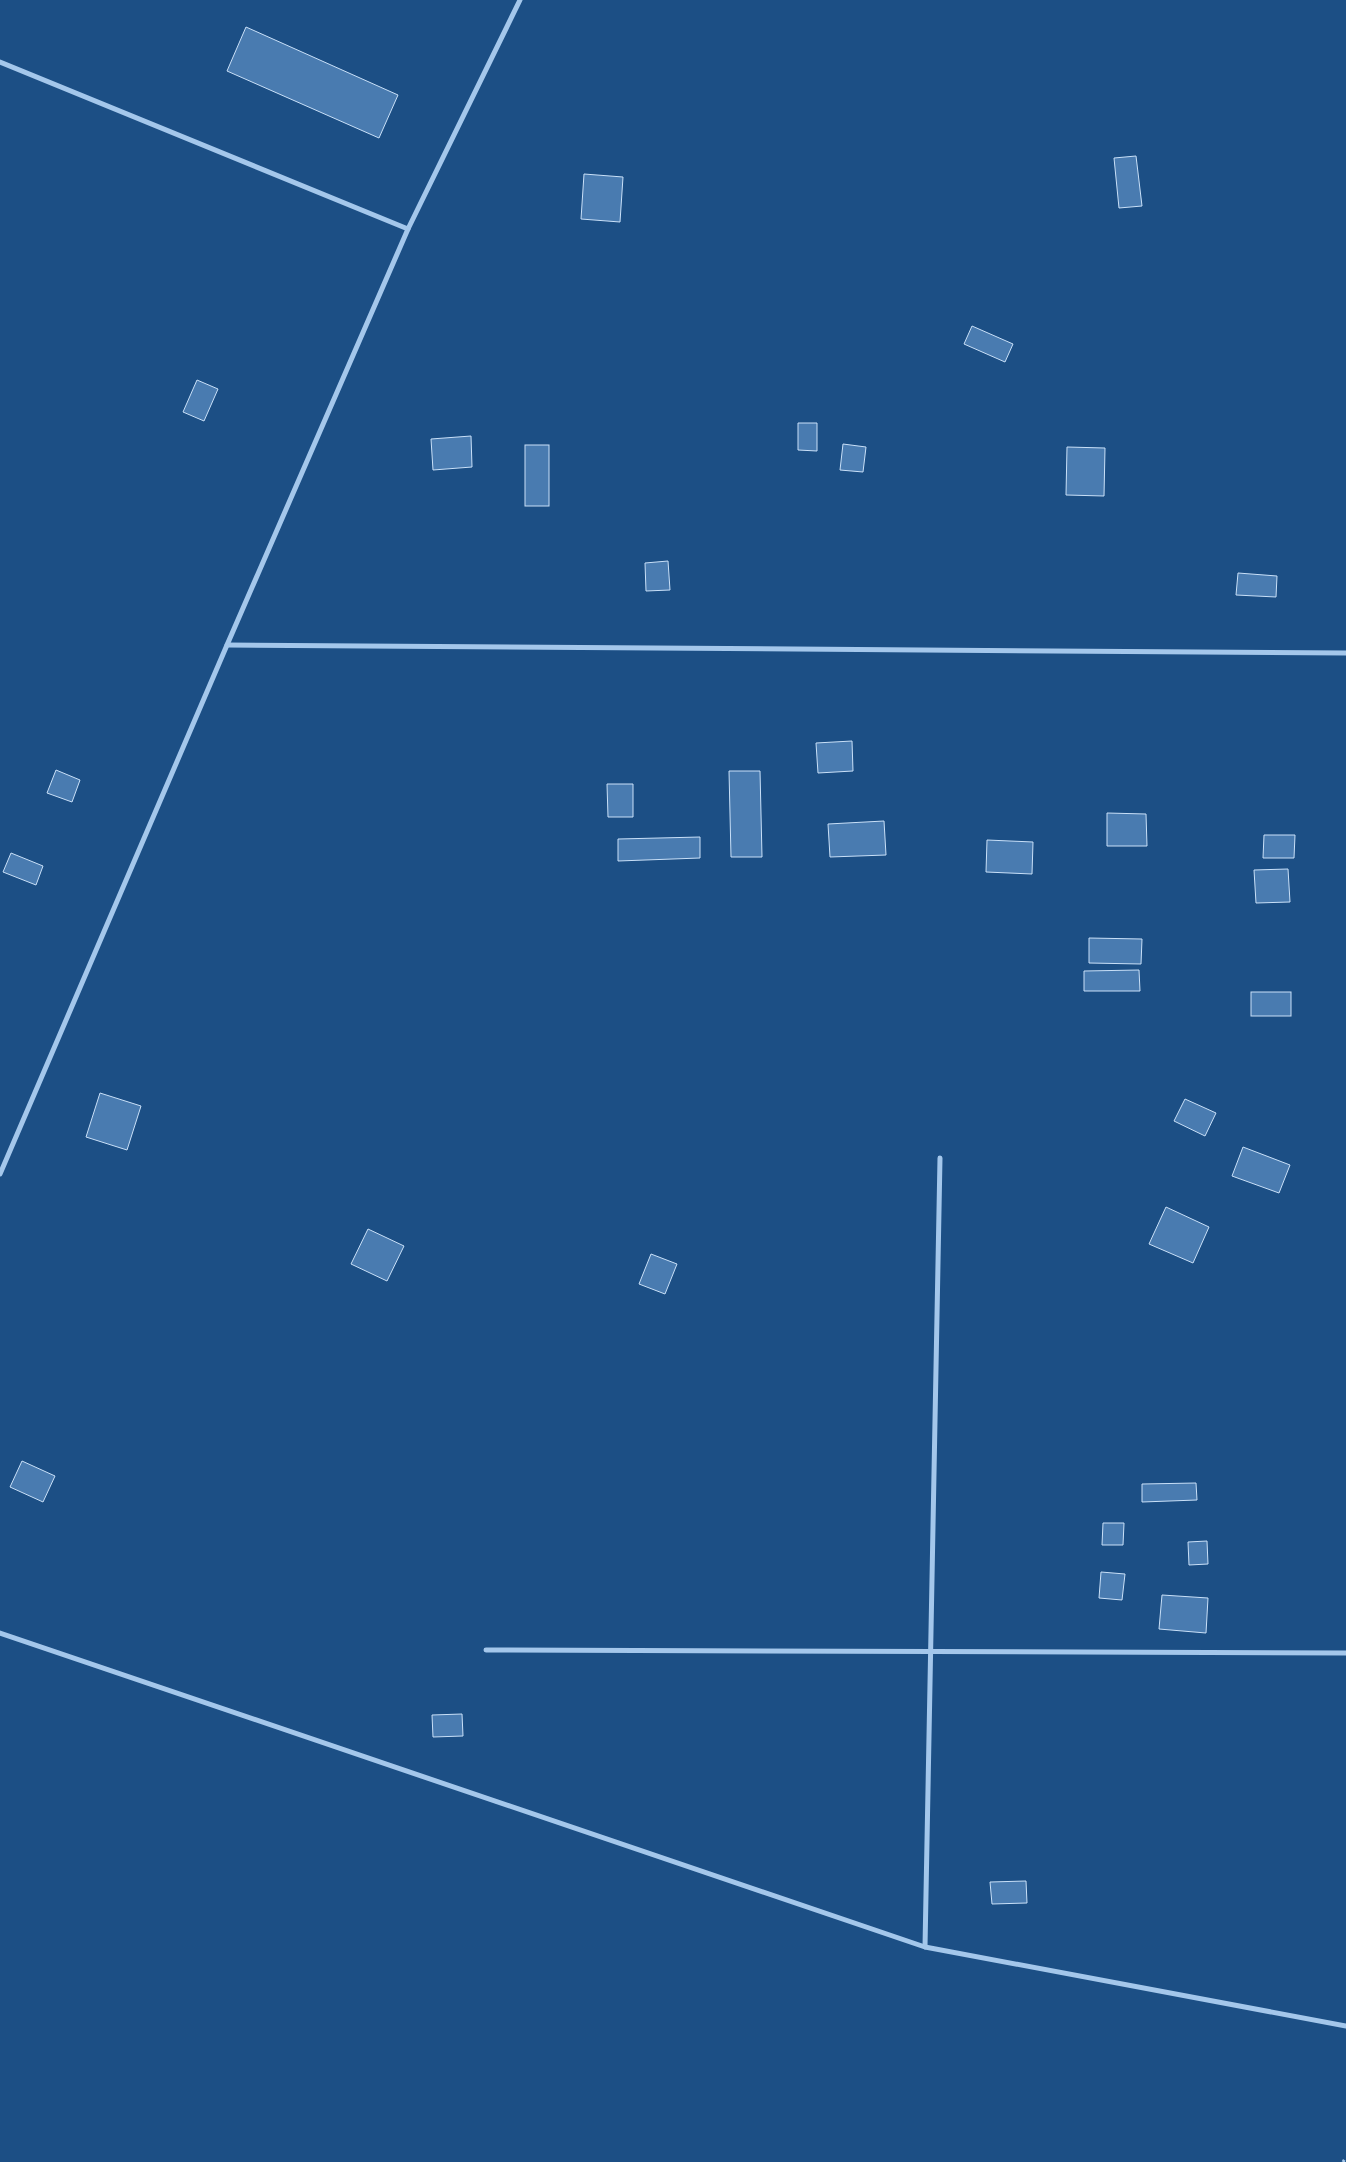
<svg xmlns="http://www.w3.org/2000/svg" width="1346" height="2162" font-family="Poppins,sans-serif">
<rect width="100%" height="100%" fill="#1c4f85"/>
<!-- building -->
<g fill="#497bb0" stroke="#c9e0f8">
<polygon points="246,27 398,95 379,138 227,71"/>
<polygon points="1136,156 1142,206 1119,208 1114,158"/>
<polygon points="584,174 623,177 620,222 581,219"/>
<polygon points="972,326 1013,344 1005,362 964,344"/>
<polygon points="197,380 218,389 204,421 183,412"/>
<polygon points="798,423 817,423 817,451 798,450"/>
<polygon points="471,436 472,467 433,470 431,439"/>
<polygon points="843,444 866,447 863,472 840,470"/>
<rect x="525" y="445" width="24" height="61"/>
<polygon points="1067,447 1105,448 1104,496 1066,495"/>
<polygon points="668,561 670,590 646,591 645,563"/>
<polygon points="1238,573 1277,576 1276,597 1236,595"/>
<polygon points="852,741 853,771 818,773 816,743"/>
<polygon points="56,770 80,780 72,802 47,793"/>
<polygon points="729,771 760,771 762,857 731,857"/>
<polygon points="607,784 633,784 633,817 608,817"/>
<polygon points="1107,813 1146,814 1147,846 1107,846"/>
<polygon points="884,821 886,855 830,857 828,824"/>
<polygon points="1264,835 1295,835 1294,858 1263,858"/>
<polygon points="700,837 700,858 618,861 618,839"/>
<polygon points="987,840 1033,842 1032,874 986,872"/>
<polygon points="11,853 43,866 36,885 3,872"/>
<polygon points="1288,869 1290,902 1256,903 1254,870"/>
<polygon points="1089,938 1142,939 1141,964 1089,963"/>
<polygon points="1139,970 1140,991 1084,991 1084,971"/>
<rect x="1251" y="992" width="40" height="24"/>
<polygon points="100,1093 141,1106 127,1150 86,1137"/>
<polygon points="1185,1099 1216,1113 1205,1136 1174,1121"/>
<polygon points="1243,1147 1290,1165 1279,1193 1232,1176"/>
<polygon points="1166,1207 1209,1227 1193,1263 1149,1244"/>
<polygon points="368,1229 404,1246 387,1281 351,1264"/>
<polygon points="651,1254 677,1264 665,1294 639,1284"/>
<polygon points="22,1461 55,1476 43,1502 10,1487"/>
<polygon points="1196,1483 1197,1500 1142,1502 1142,1484"/>
<polygon points="1103,1523 1124,1523 1123,1545 1102,1545"/>
<polygon points="1207,1541 1208,1564 1189,1565 1188,1542"/>
<polygon points="1101,1572 1125,1574 1122,1600 1099,1598"/>
<polygon points="1162,1595 1208,1598 1206,1633 1159,1629"/>
<polygon points="462,1714 463,1736 433,1737 432,1715"/>
<polygon points="1026,1881 1027,1903 992,1904 990,1882"/>
</g>
<g fill="none" stroke-linecap="round" stroke-linejoin="round">
<!-- path -->
<polyline stroke="#a4c7eb" stroke-width="3" stroke-dasharray="2.5 4" stroke-linecap="butt" points="1343,2162 1346,2157"/>
<!-- minor -->
<g stroke="#a4c7eb" stroke-width="5">
<polyline points="0,62 408,229"/>
<polyline points="227,645 1346,653"/>
<polyline points="0,1174 227,645 408,229 520,0"/>
<polyline points="0,1633 925,1947 1346,2026"/>
<polyline points="486,1650 1346,1653"/>
<polyline points="925,1947 940,1158"/>
</g>
</g>
</svg>
